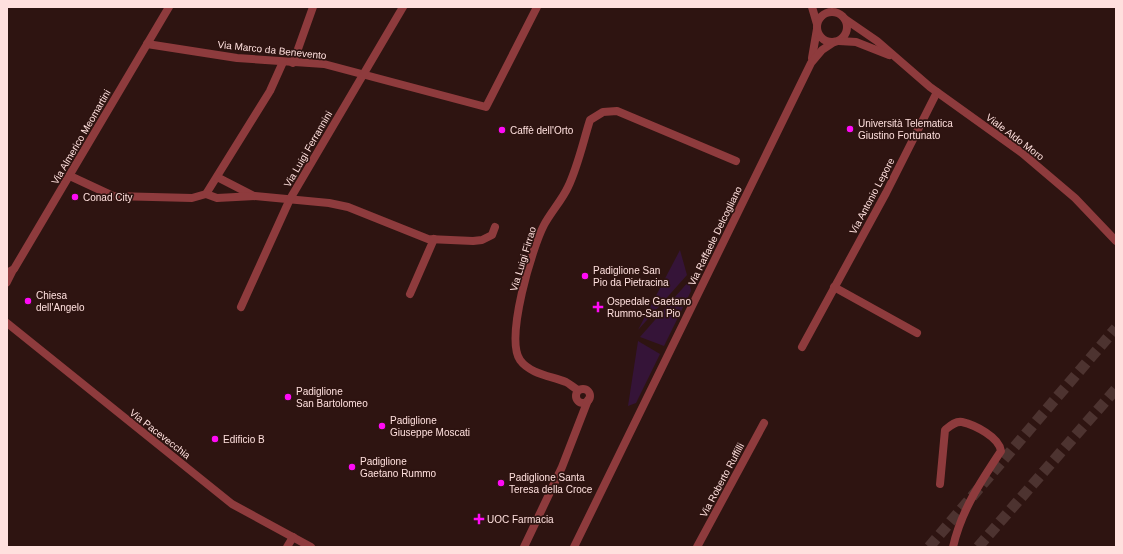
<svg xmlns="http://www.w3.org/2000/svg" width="1123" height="554" font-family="Helvetica,sans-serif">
<rect width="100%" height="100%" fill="#2e1411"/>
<!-- green -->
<g fill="#351438">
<polygon points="680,250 687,275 638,330"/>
<polygon points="689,281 691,291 664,346 640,337"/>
<polygon points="638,341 660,354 636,403 628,406"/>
</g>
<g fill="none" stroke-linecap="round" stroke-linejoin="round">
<!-- trunk-tunnel -->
<g stroke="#4d3330" stroke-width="11" stroke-dasharray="11 5.5" stroke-linecap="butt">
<polyline points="929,547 1116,328"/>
<polyline points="978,547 1116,389"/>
</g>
<!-- pedestrian -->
<polyline stroke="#8e3b3d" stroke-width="7" points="7,283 14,269"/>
<!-- minor -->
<g stroke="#8e3b3d" stroke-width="8">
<polyline points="147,44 237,58 324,64 486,107 537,7"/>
<polyline points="812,58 817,29"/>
<polyline points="293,63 313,7"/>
<polyline points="70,176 113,196 192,198 206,194 270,91 283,62"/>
<polyline points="217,177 254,196"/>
<polyline points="206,194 217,198 255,196 329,203 348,207 428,239 473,241 482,240 492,235 495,227"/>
<polyline points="7,273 14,269 169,7"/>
<polyline points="834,287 917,333"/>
<polyline points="410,294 434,239"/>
<polyline points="241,307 290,199 403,7"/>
<polyline points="802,347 886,193 937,92"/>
<circle cx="583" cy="396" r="7"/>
<path d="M578 390C574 388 570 384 566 382 551 376 530 374 520 360 505 338 532 248 544 225 551 212 562 200 568 187 578 166 583 142 590 120L603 112 617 111 736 161"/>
<path d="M940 484 945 430C950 426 955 421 962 422 975 425 999 437 1001 451 981 481 961 511 953 547"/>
<polyline points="287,547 293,537"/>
<polyline points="524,547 562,467 588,400"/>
<polyline points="574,547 811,63 822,50 834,42"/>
<polyline points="697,547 764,423"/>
</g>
<!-- tertiary -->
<g stroke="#8e3b3d" stroke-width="8">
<polyline points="812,7 817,24"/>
<circle cx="832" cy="27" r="15"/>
<polyline points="845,19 877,41 930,87 1022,153 1075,198 1116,241"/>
<polyline points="839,41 856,42 889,55"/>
<polyline points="7,323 232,504 311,547"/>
</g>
</g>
<!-- markers -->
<g fill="#ff0af5" stroke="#2e1411" stroke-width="1.5">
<circle cx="850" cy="129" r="4"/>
<circle cx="502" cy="130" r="4"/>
<circle cx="75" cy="197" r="4"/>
<circle cx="585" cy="276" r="4"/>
<circle cx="28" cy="301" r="4"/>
<path d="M596 301h4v4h4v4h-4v4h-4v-4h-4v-4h4z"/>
<circle cx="288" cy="397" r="4"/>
<circle cx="382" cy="426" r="4"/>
<circle cx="215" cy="439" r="4"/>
<circle cx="352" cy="467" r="4"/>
<circle cx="501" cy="483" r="4"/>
<path d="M477 513h4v4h4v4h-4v4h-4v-4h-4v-4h4z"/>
</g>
<g text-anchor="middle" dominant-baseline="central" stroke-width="3.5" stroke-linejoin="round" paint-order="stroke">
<!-- street labels -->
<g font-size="10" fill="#ffe0de" stroke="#2e1411">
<text transform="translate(272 50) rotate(6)">Via Marco da Benevento</text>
<text transform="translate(81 137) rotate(-60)">Via Almerico Meomartini</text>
<text transform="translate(1015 137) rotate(37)">Viale Aldo Moro</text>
<text transform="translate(308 149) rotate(-60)">Via Luigi Ferrannini</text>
<text transform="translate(872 196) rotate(-62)">Via Antonio Lepore</text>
<text transform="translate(715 236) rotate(-64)">Via Raffaele Delcogliano</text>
<text transform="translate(523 259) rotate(-73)">Via Luigi Firrao</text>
<text transform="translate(160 434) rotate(38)">Via Pacevecchia</text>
<text transform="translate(722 480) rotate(-62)">Via Roberto Ruffilli</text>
</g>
<!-- poi labels -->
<g font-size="10" fill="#ffe0de" stroke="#2e1411" text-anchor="start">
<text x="858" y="123">Università Telematica<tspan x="858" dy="12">Giustino Fortunato</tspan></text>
<text x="510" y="130">Caffè dell'Orto</text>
<text x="83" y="197">Conad City</text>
<text x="593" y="270">Padiglione San<tspan x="593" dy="12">Pio da Pietracina</tspan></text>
<text x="36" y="295">Chiesa<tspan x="36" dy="12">dell'Angelo</tspan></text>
<text x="607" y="301">Ospedale Gaetano<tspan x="607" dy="12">Rummo-San Pio</tspan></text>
<text x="296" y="391">Padiglione<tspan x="296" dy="12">San Bartolomeo</tspan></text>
<text x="390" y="420">Padiglione<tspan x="390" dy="12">Giuseppe Moscati</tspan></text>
<text x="223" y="439">Edificio B</text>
<text x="360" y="461">Padiglione<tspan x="360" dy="12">Gaetano Rummo</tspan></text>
<text x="509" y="477">Padiglione Santa<tspan x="509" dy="12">Teresa della Croce</tspan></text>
<text x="487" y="519">UOC Farmacia</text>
</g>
</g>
<!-- border -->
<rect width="1123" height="554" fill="none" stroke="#ffe0de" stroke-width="16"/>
</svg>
